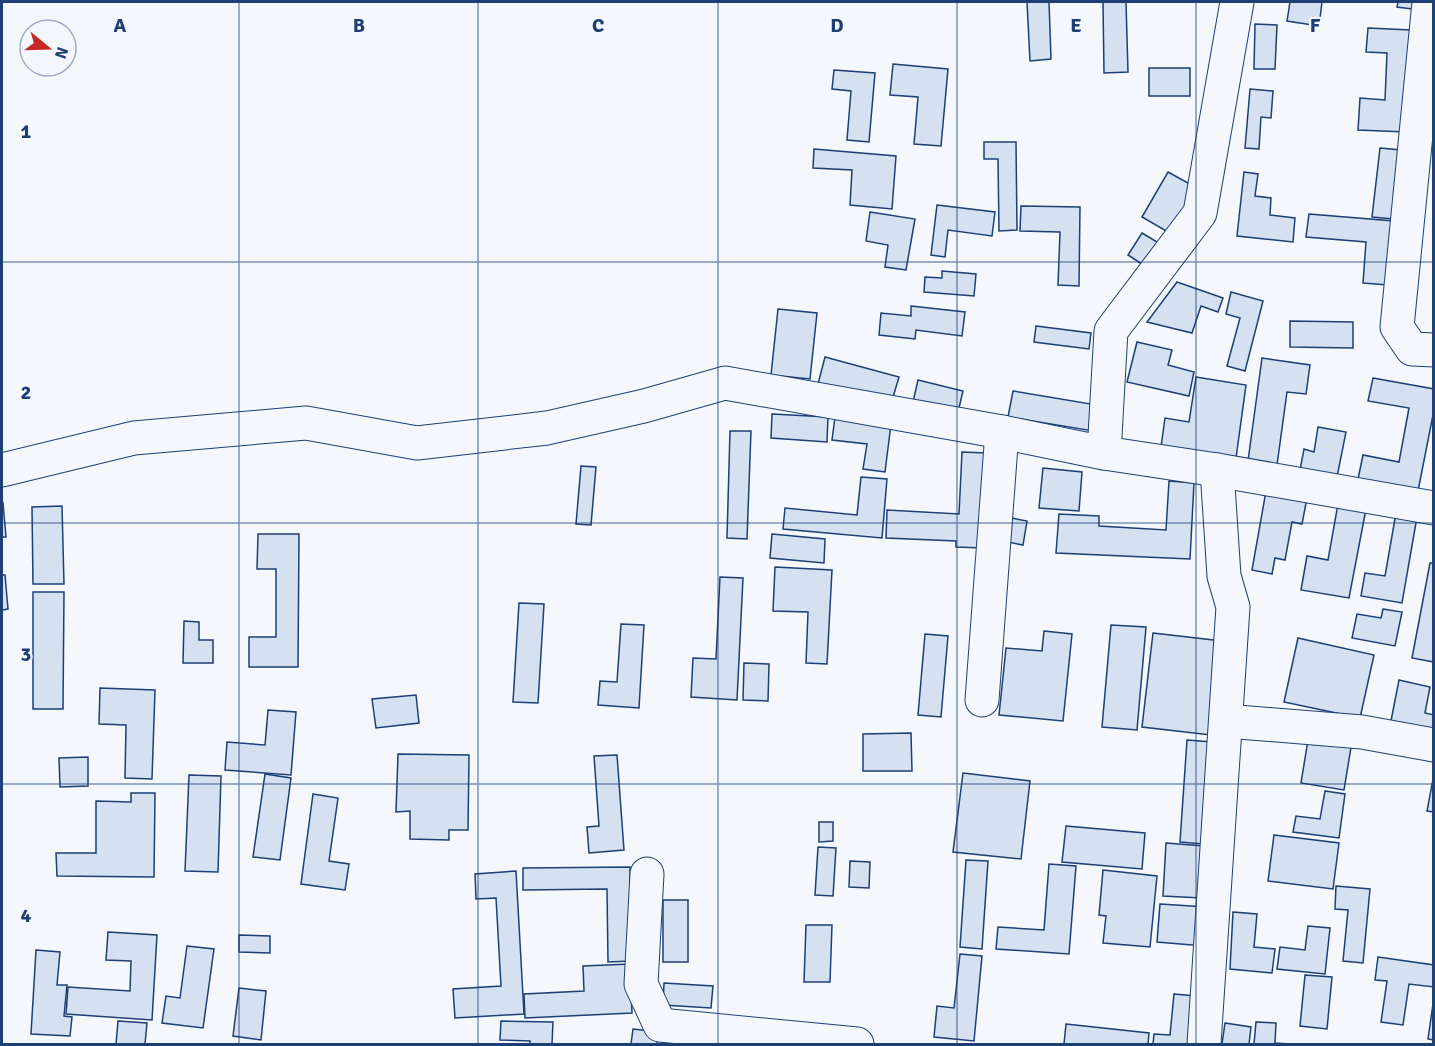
<svg xmlns="http://www.w3.org/2000/svg" width="1435" height="1046" font-family="Signika,sans-serif">
<rect width="100%" height="100%" fill="#f4f7fb"/>
<!-- building -->
<g fill="#d5e0f0" stroke="#1d3f73" stroke-width="1.5">
<polygon points="1027,2 1049,2 1051,59 1030,61"/>
<polygon points="1103,2 1126,2 1128,72 1104,73"/>
<polygon points="1290,2 1322,2 1319,26 1287,21"/>
<polygon points="1398,2 1421,2 1420,10 1397,7"/>
<polygon points="1255,24 1277,25 1275,69 1254,69"/>
<polygon points="1368,28 1411,30 1406,132 1358,130 1360,98 1385,100 1387,53 1366,52"/>
<polygon points="893,64 948,69 941,146 914,144 918,97 890,95"/>
<rect x="1149" y="68" width="41" height="28"/>
<polygon points="834,70 875,73 869,142 847,140 851,91 832,89"/>
<polygon points="1250,89 1273,91 1271,118 1261,117 1259,149 1245,148"/>
<polygon points="984,142 1016,142 1017,230 999,231 998,159 984,159"/>
<polygon points="1380,148 1401,150 1393,219 1372,217"/>
<polygon points="814,149 896,156 892,209 850,205 852,170 813,168"/>
<polygon points="1168,172 1199,189 1173,235 1142,217"/>
<polygon points="1244,172 1258,174 1255,196 1271,198 1270,215 1295,218 1293,242 1237,236"/>
<polygon points="937,205 995,212 992,236 948,230 945,257 931,255"/>
<polygon points="1021,206 1080,207 1079,286 1058,285 1060,232 1020,231"/>
<polygon points="870,212 915,219 906,270 885,267 888,245 866,241"/>
<polygon points="1309,214 1394,221 1388,285 1363,283 1366,242 1306,237"/>
<polygon points="1142,233 1162,245 1148,268 1128,255"/>
<polygon points="942,271 976,274 974,296 924,292 925,277 942,278"/>
<polygon points="1177,282 1223,298 1218,312 1201,306 1192,333 1147,322"/>
<polygon points="1231,292 1263,301 1245,371 1227,366 1240,318 1226,314"/>
<polygon points="911,306 965,312 962,336 916,330 915,339 879,335 881,313 911,316"/>
<polygon points="778,309 817,313 810,379 771,375"/>
<polygon points="1290,321 1353,322 1353,348 1290,347"/>
<polygon points="1036,326 1091,333 1089,349 1034,342"/>
<polygon points="1137,342 1172,350 1168,365 1194,372 1189,396 1127,382"/>
<polygon points="825,357 899,377 891,404 818,384"/>
<polygon points="1262,358 1310,365 1306,394 1287,392 1277,465 1248,461"/>
<polygon points="1196,377 1246,385 1236,458 1161,447 1165,418 1189,422"/>
<polygon points="1373,378 1434,389 1434,410 1418,491 1358,479 1363,455 1399,462 1409,408 1368,401"/>
<polygon points="918,380 963,391 958,412 913,402"/>
<polygon points="1013,391 1097,405 1093,431 1008,417"/>
<polygon points="772,414 828,417 827,442 771,438"/>
<polygon points="835,417 891,424 885,472 863,469 867,444 832,440"/>
<polygon points="1318,427 1346,432 1337,477 1300,470 1304,449 1314,452"/>
<polygon points="730,431 751,431 747,539 727,538"/>
<polygon points="962,452 987,453 983,548 956,547 956,541 886,538 887,510 959,514"/>
<polygon points="581,466 596,467 591,525 576,524"/>
<polygon points="1043,468 1082,472 1079,511 1039,508"/>
<polygon points="861,477 887,479 882,538 783,529 785,508 857,515"/>
<polygon points="1169,481 1194,483 1190,559 1056,553 1059,514 1099,516 1099,526 1166,530"/>
<polygon points="1266,491 1307,498 1302,524 1292,522 1285,560 1275,558 1272,574 1252,570"/>
<polygon points="3,503 6,537 2,537 2,504"/>
<polygon points="1338,504 1366,509 1349,598 1301,590 1307,556 1328,560"/>
<polygon points="62,506 64,584 33,584 32,507"/>
<polygon points="1396,513 1417,517 1402,603 1361,596 1365,573 1385,576"/>
<polygon points="1006,517 1027,521 1023,545 1002,541"/>
<polygon points="258,534 299,534 298,667 249,667 249,637 276,637 276,569 257,569"/>
<polygon points="772,534 825,539 824,563 770,558"/>
<polygon points="1430,563 1434,563 1434,662 1412,658"/>
<polygon points="775,567 832,570 827,664 806,663 808,612 773,611"/>
<polygon points="2,575 5,575 8,609 2,610"/>
<polygon points="720,577 743,578 737,700 691,697 693,658 716,659"/>
<polygon points="33,592 64,592 63,709 33,709"/>
<polygon points="519,603 544,604 538,703 513,702"/>
<polygon points="1383,609 1402,612 1395,646 1352,638 1357,614 1381,618"/>
<polygon points="184,621 199,622 199,640 213,640 213,663 183,663"/>
<polygon points="621,624 644,625 639,708 598,705 600,681 617,682"/>
<polygon points="1111,625 1146,627 1137,730 1102,727"/>
<polygon points="1044,631 1072,634 1063,721 999,715 1006,648 1042,651"/>
<polygon points="1153,633 1222,641 1211,735 1142,727"/>
<polygon points="925,634 948,636 941,717 918,715"/>
<polygon points="1298,638 1374,655 1360,718 1284,702"/>
<polygon points="744,663 769,664 768,701 743,700"/>
<polygon points="1399,680 1430,687 1425,713 1434,715 1434,740 1389,731"/>
<polygon points="100,688 155,690 152,779 125,778 126,725 99,724"/>
<polygon points="416,695 419,723 376,728 372,699"/>
<polygon points="268,710 296,712 291,775 225,770 227,742 265,745"/>
<polygon points="911,733 912,771 863,771 863,734"/>
<polygon points="1309,734 1352,741 1344,790 1301,783"/>
<polygon points="1187,740 1212,742 1203,844 1180,842"/>
<polygon points="398,754 469,755 468,830 449,830 449,840 410,839 410,811 396,812"/>
<polygon points="617,755 624,850 589,853 587,827 599,826 594,756"/>
<polygon points="88,757 88,786 60,787 59,758"/>
<polygon points="963,773 1030,781 1021,859 953,852"/>
<polygon points="265,774 291,778 280,860 253,857"/>
<polygon points="1434,774 1434,812 1427,811"/>
<polygon points="189,775 221,776 218,872 185,871"/>
<polygon points="1325,791 1345,794 1339,838 1293,832 1296,816 1320,819"/>
<polygon points="131,793 155,793 154,877 57,876 56,853 96,853 96,801 131,802"/>
<polygon points="313,794 338,798 329,861 349,864 345,890 301,884"/>
<polygon points="819,822 833,822 833,841 819,842"/>
<polygon points="1066,826 1145,833 1142,869 1062,862"/>
<polygon points="1274,835 1339,843 1333,889 1268,881"/>
<polygon points="1166,843 1204,846 1201,898 1163,896"/>
<polygon points="818,847 836,848 833,896 815,895"/>
<polygon points="966,860 988,861 982,949 960,947"/>
<polygon points="850,861 870,862 869,888 849,887"/>
<polygon points="1049,864 1076,866 1069,954 996,949 998,927 1044,930"/>
<polygon points="630,867 631,961 608,962 607,889 523,890 523,868"/>
<polygon points="1103,870 1157,876 1150,947 1103,943 1106,916 1099,915"/>
<polygon points="516,871 524,1014 455,1018 453,989 501,986 496,898 476,899 475,874"/>
<polygon points="1336,886 1370,889 1363,963 1343,961 1348,910 1335,909"/>
<rect x="663" y="900" width="25" height="62"/>
<polygon points="1160,904 1207,907 1204,946 1157,942"/>
<polygon points="1233,912 1257,914 1254,947 1275,949 1272,973 1230,969"/>
<polygon points="806,925 832,925 830,982 804,982"/>
<polygon points="1308,926 1330,928 1325,974 1277,969 1280,947 1305,950"/>
<polygon points="108,932 157,935 152,1020 66,1014 68,987 130,991 131,961 106,960"/>
<polygon points="239,935 270,936 270,953 239,952"/>
<polygon points="187,946 214,949 203,1028 162,1023 166,996 180,998"/>
<polygon points="36,950 60,952 57,985 67,985 64,1016 72,1017 70,1036 31,1034"/>
<polygon points="960,954 982,956 974,1041 934,1037 937,1006 954,1008"/>
<polygon points="1378,957 1434,965 1434,987 1409,984 1403,1025 1381,1022 1387,981 1375,980"/>
<polygon points="630,964 632,1013 525,1018 524,994 584,991 583,966"/>
<polygon points="1305,975 1332,977 1327,1029 1300,1026"/>
<polygon points="664,983 713,986 711,1008 663,1005"/>
<polygon points="239,988 266,991 261,1040 233,1036"/>
<polygon points="1174,994 1196,996 1191,1044 1153,1044 1154,1034 1170,1035"/>
<polygon points="1434,997 1434,1040 1428,1039"/>
<polygon points="118,1021 147,1023 145,1044 116,1044"/>
<polygon points="501,1021 553,1022 552,1044 530,1044 530,1041 500,1040"/>
<polygon points="1256,1022 1276,1023 1275,1043 1290,1044 1254,1044"/>
<polygon points="1225,1023 1251,1027 1249,1044 1222,1044"/>
<polygon points="1066,1024 1149,1033 1148,1044 1064,1044"/>
<polygon points="633,1029 659,1032 657,1044 631,1044"/>
</g>
<g fill="none" stroke-linecap="round" stroke-linejoin="round">
<defs>
<g id="street">
<polyline points="1429,2 1397,327 1412,349 1434,350"/>
<polyline points="1104,453 1111,331 1200,213 1237,2"/>
<polyline points="2,470 134,438 306,423 417,443 547,428 644,406 725,383 1002,432 1104,453 1217,470 1434,508"/>
<polyline points="982,700 1002,432"/>
<polyline points="1226,721 1362,732 1434,745"/>
<polyline points="647,874 641,984 660,1025 857,1044"/>
<polyline points="1204,1044 1233,607 1224,576 1217,470"/>
</g>
</defs>
<!-- street casing -->
<use href="#street" stroke="#1d3f73" stroke-width="35"/>
<!-- street -->
<use href="#street" stroke="#f4f7fb" stroke-width="33"/>
</g>
<!-- grid -->
<path fill="none" stroke="#1d3f73" stroke-width="1.5" stroke-opacity="0.55" d="M239 2V1044M478 2V1044M718 2V1044M957 2V1044M1196 2V1044M2 262H1434M2 523H1434M2 784H1434"/>
<g font-size="20" text-anchor="middle" font-weight="bold" fill="#1d3f73" stroke="#f4f7fb" stroke-width="4.5" stroke-linejoin="round" paint-order="stroke">
<text x="120" y="32">A</text>
<text x="359" y="32">B</text>
<text x="598" y="32">C</text>
<text x="837" y="32">D</text>
<text x="1076" y="32">E</text>
<text x="1315" y="32">F</text>
<text x="26" y="138">1</text>
<text x="26" y="399">2</text>
<text x="26" y="661">3</text>
<text x="26" y="922">4</text>
</g>
<!-- border -->
<rect width="1435" height="1046" fill="none" stroke="#1d3f73" stroke-width="6"/>
<!-- north arrow -->
<g transform="translate(48 48) rotate(109)"><circle r="28" fill="#f4f7fb" stroke="#9eadc5" stroke-width="1.5"/>
<path d="M0-4.5L10 22L0 15L-10 22Z" fill="#c62828"/>
<text y="-9" font-size="16" font-weight="bold" text-anchor="middle" fill="#1d3f73">N</text>
</g>
</svg>
